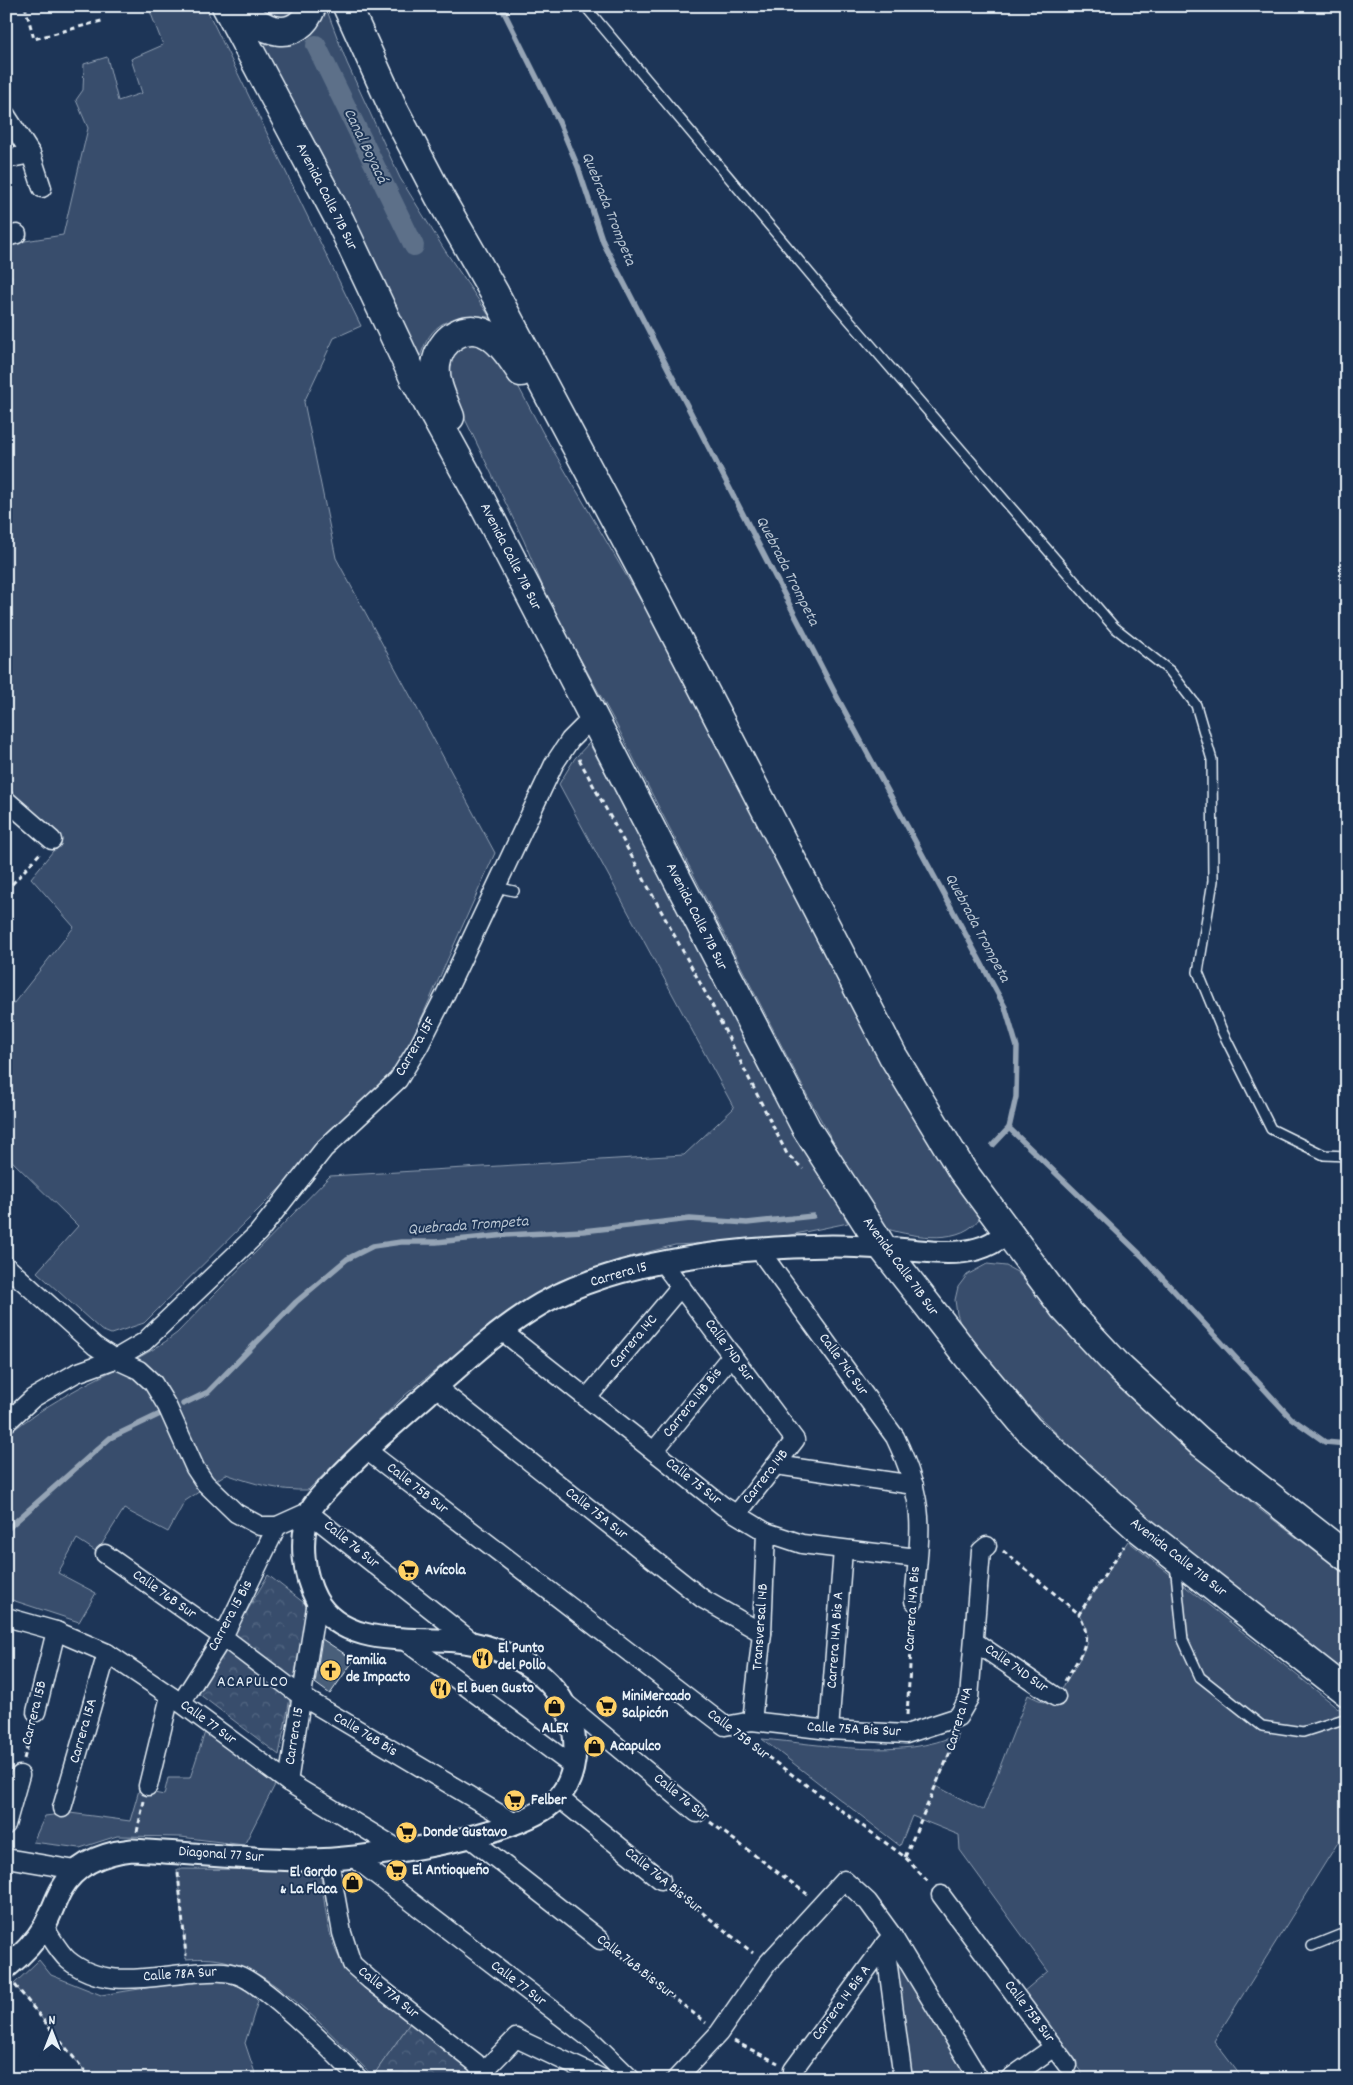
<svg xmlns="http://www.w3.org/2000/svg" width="1353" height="2085" font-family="Dekko,sans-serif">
<defs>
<pattern id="forest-crowns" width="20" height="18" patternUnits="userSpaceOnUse" patternTransform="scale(1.25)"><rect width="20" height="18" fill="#374d6c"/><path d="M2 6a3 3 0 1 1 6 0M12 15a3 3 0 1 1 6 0" fill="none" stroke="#546782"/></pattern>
</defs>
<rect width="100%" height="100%" fill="#1d3557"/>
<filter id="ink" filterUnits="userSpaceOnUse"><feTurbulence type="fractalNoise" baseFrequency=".02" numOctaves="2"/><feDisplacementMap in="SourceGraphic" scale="10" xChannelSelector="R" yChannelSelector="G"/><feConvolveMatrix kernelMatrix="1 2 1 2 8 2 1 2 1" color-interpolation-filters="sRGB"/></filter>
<g filter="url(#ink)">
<!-- grass -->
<g fill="#374d6c" stroke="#909fb2">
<polygon points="148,6 205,6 361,326 334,338 304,402 336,558 495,853 405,1055 375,1094 144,1323 111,1334 101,1330 37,1272 78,1226 6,1155 6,1013 74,927 31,878 62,840 6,788 6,295 12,276 6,270 6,244 63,235 88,128 76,100 83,90 84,64 107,57 118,101 142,93 131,59 163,45"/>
<polygon points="253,6 301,6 279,24"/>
<path d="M326 8 347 63 400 178 444 249 490 317C451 315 430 320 419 361L261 45C297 45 309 40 326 8Z"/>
<path d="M471 341 483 343 506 363 543 433 647 611 841 981 890 1079 981 1216C963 1246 915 1237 887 1229L853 1177 807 1095 616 724 549 602 524 541 450 388 449 355Z"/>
<path d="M589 743 848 1223 766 1240 675 1245 618 1260 559 1281 502 1316 404 1396 308 1490C279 1491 254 1484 226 1474L185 1501 168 1532 124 1509 97 1552 77 1539 58 1573 96 1593 79 1622 6 1598V1436C28 1418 52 1403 77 1389 111 1370 147 1357 177 1333L330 1176 684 1155 734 1108 559 784 575 758Z"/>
<polygon points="987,1264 1006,1266 1017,1272 1053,1314 1176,1437 1258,1508 1347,1576 1347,1679 1157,1530 1022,1400 962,1329 957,1314 955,1300 958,1287 967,1275"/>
<path d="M1128 1541 1347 1715V1828L1214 2041 1243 2079H1081L1084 2076 1023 1992 1048 1971 960 1850 959 1835 912 1816 900 1846 762 1739C821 1744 903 1761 958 1734L936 1786 983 1810 1028 1695 1050 1705C1058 1695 1084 1655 1086 1644 1088 1632 1085 1624 1079 1614Z"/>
<polygon points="206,1729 277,1781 244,1845 181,1837 117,1836 80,1848 33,1842 45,1816 70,1813 130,1821 139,1790 164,1795 168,1778 190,1778"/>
<path d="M177 1869 320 1870C325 1901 326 1941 345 1967 361 1990 389 2006 410 2023L373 2076C338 2041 282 1979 235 1964 219 1958 203 1958 186 1959Z"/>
<polygon points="39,1960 51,1975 101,1995 204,1979 225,1981 245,1988 258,2001 245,2043 257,2079 91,2079 14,1984"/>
<polygon points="900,1960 985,2079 907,2079 888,1961"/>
</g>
<!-- forest -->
<g fill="url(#forest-crowns)" stroke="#909fb2">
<polygon points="268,1575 308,1606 279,1755 199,1694"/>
<polygon points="410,2023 466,2065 475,2079 375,2079 373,2076"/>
</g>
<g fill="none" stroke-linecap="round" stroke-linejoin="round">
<!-- stream -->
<g stroke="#95a4b5" stroke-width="5.5">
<polyline points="501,6 559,122 578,167 603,242 836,695 1005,1007 1017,1047 1016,1097 1009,1128 993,1145"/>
<polyline points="1009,1128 1142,1256 1291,1418 1325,1442 1347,1444"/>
<polyline points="183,1404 208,1392 296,1302 347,1259 373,1246 401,1242 436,1242 506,1235 583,1231 690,1219 747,1223 813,1216"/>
<polyline points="6,1530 110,1438 160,1414"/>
</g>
<!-- canal -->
<polyline stroke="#5d7089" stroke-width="20" points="316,45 414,246"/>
</g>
<!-- building -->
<polygon fill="#495e7a" stroke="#e8f1f8" points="322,1639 354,1660 330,1694 315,1683"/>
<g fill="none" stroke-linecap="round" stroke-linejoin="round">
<defs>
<g id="service">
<polyline points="585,6 832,300 1114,627 1170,671 1196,705 1212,760 1213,881 1198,972 1223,1033 1271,1129 1324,1155 1347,1156"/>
<polyline points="496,887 514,891"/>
<polyline points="1175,1564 1183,1640 1200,1677 1262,1726 1303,1732 1347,1718"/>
<polyline points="1312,1946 1347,1932"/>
</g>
<g id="minor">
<polyline points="6,115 31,154 42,188"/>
<polyline points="6,159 31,154"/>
<polyline points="6,237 17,234"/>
<polyline points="6,800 52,840"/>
<path d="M760 1251 895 1437C907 1462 917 1488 919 1517 921 1544 916 1574 914 1601"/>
<polyline points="663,1263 795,1440 737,1514"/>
<polyline points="6,1266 95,1346 115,1359 139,1370 153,1383 167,1406 195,1468 205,1483 236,1513 260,1526 277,1526 308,1512 475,1644"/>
<polyline points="502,1331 723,1506 766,1532 802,1544 917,1558"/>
<polyline points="436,1387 703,1599 762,1633"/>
<polyline points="587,1398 681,1286"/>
<polyline points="6,1423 33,1398 76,1373 115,1359 144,1342 258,1233 324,1149 398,1080 419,1046 445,995 554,764 570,740 593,717"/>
<polyline points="365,1449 725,1726 752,1721 829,1730 906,1734 958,1717 969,1698 981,1551 987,1546"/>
<polyline points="654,1451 732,1355"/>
<polyline points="776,1465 914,1485"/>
<polyline points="105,1554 223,1637 301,1696 515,1823"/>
<polyline points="6,1617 56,1631 107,1653 181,1703 288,1782 400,1850"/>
<polyline points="405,1641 573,1766"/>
<polyline points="975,1642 1056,1697"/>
<polyline points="564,1702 697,1813"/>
<polyline points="181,1703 223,1637 277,1526"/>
<polyline points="36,1712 56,1631"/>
<polyline points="752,1721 762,1633 766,1532"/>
<polyline points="829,1730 843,1550"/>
<polyline points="288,1782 317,1601"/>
<polyline points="148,1786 170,1696"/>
<polyline points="559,1798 661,1880"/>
<polyline points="62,1808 107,1653"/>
<polyline points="6,1825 20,1775"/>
<polyline points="470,1838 600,1940"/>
<polyline points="353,1857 588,2037 631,2079"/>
<polyline points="6,1858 76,1870"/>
<polyline points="329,1860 342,1933 352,1964 370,1980 476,2063 487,2079"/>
<polyline points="941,1895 1067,2065"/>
<path d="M44 1927C51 1937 59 1952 68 1960 104 1990 151 1976 193 1973 208 1972 223 1970 238 1975 264 1984 338 2056 359 2079"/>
<polyline points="885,1944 903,2079"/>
<polyline points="793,2070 892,1935"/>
<polyline points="483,2072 516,2038 603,2079"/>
<polyline points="676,2079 719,2033 767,1964 844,1880 868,1902 892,1935 979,2079"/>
<polyline points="1009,2079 1054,2047"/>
</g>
<path id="tertiary" d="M6 1968C21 1956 35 1942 45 1925 51 1914 55 1901 61 1890 76 1863 103 1853 132 1850 189 1853 246 1859 303 1860 356 1861 521 1838 557 1799 573 1783 577 1756 574 1735 566 1678 510 1646 456 1641 410 1637 343 1648 316 1599 303 1574 300 1542 308 1516 312 1503 325 1492 334 1482 363 1451 395 1423 427 1395 463 1363 500 1328 541 1304 619 1259 743 1247 832 1246 858 1246 884 1248 909 1250 932 1252 955 1255 977 1249 989 1246 998 1240 1007 1233"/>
<g id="trunk">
<polyline points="226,6 340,221 415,380 482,502 806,1128 883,1248 972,1362 1028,1429 1137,1527 1347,1692"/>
<path d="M240 6C260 33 298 45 312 6"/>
<polyline points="347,6 394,110 439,196 495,294 643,572 893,1056 962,1170 1064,1308 1121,1369 1199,1441 1347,1557"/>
<path d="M450 417C444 401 434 383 436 365 439 339 467 319 492 337 504 345 513 360 521 372"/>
</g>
</defs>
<!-- service casing -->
<use href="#service" stroke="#e8f1f8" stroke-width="12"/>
<!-- minor casing -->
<use href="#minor" stroke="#e8f1f8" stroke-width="21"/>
<!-- tertiary casing -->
<use href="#tertiary" stroke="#e8f1f8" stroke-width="25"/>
<!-- trunk casing -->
<use href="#trunk" stroke="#e8f1f8" stroke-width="31"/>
<!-- path -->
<g stroke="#e8f1f8" stroke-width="3" stroke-dasharray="5 4" stroke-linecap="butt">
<polyline points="25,6 34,39 105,20"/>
<polyline points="579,759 712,1005 787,1154 803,1169"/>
<polyline points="6,891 41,852"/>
<polyline points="1003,1551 1079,1614"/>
<path d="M1065 1681C1079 1657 1095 1641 1079 1614L1124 1546"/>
<polyline points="907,1715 913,1617"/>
<polyline points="746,1741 905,1857 930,1884"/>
<polyline points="24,1759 32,1729"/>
<polyline points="710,1822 807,1894"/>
<polyline points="137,1832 144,1801"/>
<polyline points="905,1857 957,1736"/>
<polyline points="178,1873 186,1956"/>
<polyline points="674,1890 753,1953"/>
<polyline points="613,1950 706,2023"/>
<polyline points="15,1985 91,2079"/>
<polyline points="734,2041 778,2063"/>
</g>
<!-- service -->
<use href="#service" stroke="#1d3557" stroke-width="9"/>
<!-- minor -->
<use href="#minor" stroke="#1d3557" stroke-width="18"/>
<!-- tertiary -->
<use href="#tertiary" stroke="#1d3557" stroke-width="21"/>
<!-- trunk -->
<use href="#trunk" stroke="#1d3557" stroke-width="28"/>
</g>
</g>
<!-- icons -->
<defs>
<symbol id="supermarket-disc" viewBox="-11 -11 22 22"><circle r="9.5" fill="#ffd166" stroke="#1d3557"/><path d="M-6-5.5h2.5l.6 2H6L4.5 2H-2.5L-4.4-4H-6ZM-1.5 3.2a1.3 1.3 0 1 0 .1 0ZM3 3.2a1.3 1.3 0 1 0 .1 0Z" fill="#111"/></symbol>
<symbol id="restaurant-disc" viewBox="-11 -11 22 22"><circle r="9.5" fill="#ffd166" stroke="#1d3557"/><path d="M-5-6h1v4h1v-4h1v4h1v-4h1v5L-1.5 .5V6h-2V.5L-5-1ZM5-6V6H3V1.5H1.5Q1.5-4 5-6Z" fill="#111"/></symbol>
<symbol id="church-disc" viewBox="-11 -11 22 22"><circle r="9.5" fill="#ffd166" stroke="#1d3557"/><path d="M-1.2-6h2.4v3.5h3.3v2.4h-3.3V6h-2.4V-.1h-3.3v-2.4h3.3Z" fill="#111"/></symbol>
<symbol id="shop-disc" viewBox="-11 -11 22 22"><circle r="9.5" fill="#ffd166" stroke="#1d3557"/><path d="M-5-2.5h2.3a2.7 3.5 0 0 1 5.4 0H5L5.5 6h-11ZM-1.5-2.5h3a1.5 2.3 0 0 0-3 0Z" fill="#111"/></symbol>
</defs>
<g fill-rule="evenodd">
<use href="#supermarket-disc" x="396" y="1558" width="25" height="25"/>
<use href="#restaurant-disc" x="470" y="1646" width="25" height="25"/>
<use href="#church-disc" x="318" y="1658" width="25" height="25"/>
<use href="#restaurant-disc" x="428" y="1676" width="25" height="25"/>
<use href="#shop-disc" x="542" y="1694" width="25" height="25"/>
<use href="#supermarket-disc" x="594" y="1694" width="25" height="25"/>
<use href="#shop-disc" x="582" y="1734" width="25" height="25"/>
<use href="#supermarket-disc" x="502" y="1788" width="25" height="25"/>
<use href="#supermarket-disc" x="394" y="1820" width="25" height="25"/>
<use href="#supermarket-disc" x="384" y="1858" width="25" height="25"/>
<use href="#shop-disc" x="340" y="1870" width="25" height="25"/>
</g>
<g text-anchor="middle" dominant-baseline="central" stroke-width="4" stroke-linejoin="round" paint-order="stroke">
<!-- street labels -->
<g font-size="15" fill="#e8f1f8" stroke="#1d3557">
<text transform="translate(326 197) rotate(63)">Avenida Calle 71B Sur</text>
<text transform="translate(510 557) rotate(63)">Avenida Calle 71B Sur</text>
<text transform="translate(696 917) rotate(63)">Avenida Calle 71B Sur</text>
<text transform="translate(416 1047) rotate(-60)">Carrera 15F</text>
<text transform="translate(900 1267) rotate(54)">Avenida Calle 71B Sur</text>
<text transform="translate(619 1275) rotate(-16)">Carrera 15</text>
<text transform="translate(634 1342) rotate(-50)">Carrera 14C</text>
<text transform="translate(729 1351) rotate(54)">Calle 74D Sur</text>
<text transform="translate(843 1365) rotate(54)">Calle 74C Sur</text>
<text transform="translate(693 1403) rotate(-51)">Carrera 14B Bis</text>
<text transform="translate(766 1477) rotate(-52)">Carrera 14B</text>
<text transform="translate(693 1482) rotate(38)">Calle 75 Sur</text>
<text transform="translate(417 1489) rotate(38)">Calle 75B Sur</text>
<text transform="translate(596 1514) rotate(38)">Calle 75A Sur</text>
<text transform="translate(351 1545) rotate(39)">Calle 76 Sur</text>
<text transform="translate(1178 1558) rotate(38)">Avenida Calle 71B Sur</text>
<text transform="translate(164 1595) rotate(35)">Calle 76B Sur</text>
<text transform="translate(913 1609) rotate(-86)">Carrera 14A Bis</text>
<text transform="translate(231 1616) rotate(-62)">Carrera 15 Bis</text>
<text transform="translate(761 1627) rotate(-86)">Transversal 14B</text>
<text transform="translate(836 1640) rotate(-86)">Carrera 14A Bis A</text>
<text transform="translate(1016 1669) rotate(35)">Calle 74D Sur</text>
<text transform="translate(35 1713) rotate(-76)">Carrera 15B</text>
<text transform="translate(960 1719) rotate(-74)">Carrera 14A</text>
<text transform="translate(208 1723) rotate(36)">Calle 77 Sur</text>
<text transform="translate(854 1730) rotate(3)">Calle 75A Bis Sur</text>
<text transform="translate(84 1731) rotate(-74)">Carrera 15A</text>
<text transform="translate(365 1735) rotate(31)">Calle 76B Bis</text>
<text transform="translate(738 1735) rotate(37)">Calle 75B Sur</text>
<text transform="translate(295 1736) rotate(-81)">Carrera 15</text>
<text transform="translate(681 1798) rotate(39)">Calle 76 Sur</text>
<text transform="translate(221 1855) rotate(4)">Diagonal 77 Sur</text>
<text transform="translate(663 1881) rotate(39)">Calle 76A Bis Sur</text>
<text transform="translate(635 1967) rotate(38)">Calle 76B Bis Sur</text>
<text transform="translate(180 1975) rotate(-4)">Calle 78A Sur</text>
<text transform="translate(518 1984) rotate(37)">Calle 77 Sur</text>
<text transform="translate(388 1993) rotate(39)">Calle 77A Sur</text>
<text transform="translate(842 2003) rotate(-54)">Carrera 14 Bis A</text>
<text transform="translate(1029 2012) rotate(53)">Calle 75B Sur</text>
</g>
<!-- poi labels -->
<g font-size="15" font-weight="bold" fill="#e8f1f8" stroke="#1d3557" text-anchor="start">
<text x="425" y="1571">Avícola</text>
<text x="498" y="1649">El Punto<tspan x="498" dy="17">del Pollo</tspan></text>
<text x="346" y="1661">Familia<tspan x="346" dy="17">de Impacto</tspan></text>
<text x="457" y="1689">El Buen Gusto</text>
<text x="622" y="1697">MiniMercado<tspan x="622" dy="17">Salpicón</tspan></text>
<text x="555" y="1729" text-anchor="middle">ALEX</text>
<text x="610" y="1747">Acapulco</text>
<text x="531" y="1801">Felber</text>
<text x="423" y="1833">Donde Gustavo</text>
<text x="412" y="1871">El Antioqueño</text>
<text x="337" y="1873" text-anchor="end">El Gordo<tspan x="337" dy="17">&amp; La Flaca</tspan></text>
</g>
<!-- water labels -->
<g font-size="16" font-style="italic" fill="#b7c4d1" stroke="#1d3557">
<text transform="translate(365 146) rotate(64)">Canal Boyacá</text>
<text transform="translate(608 209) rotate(68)">Quebrada Trompeta</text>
<text transform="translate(787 571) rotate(63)">Quebrada Trompeta</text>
<text transform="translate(977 928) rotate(62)">Quebrada Trompeta</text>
<text transform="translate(468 1226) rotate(-4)">Quebrada Trompeta</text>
</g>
<!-- neighbourhood labels -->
<g font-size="16" letter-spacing="1" fill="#e8f1f8" stroke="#1d3557">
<text x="253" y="1682">ACAPULCO</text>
</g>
</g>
<!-- margin -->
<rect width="1353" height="2085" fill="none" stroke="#1d3557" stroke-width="25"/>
<rect x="12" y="12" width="1328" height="2060" fill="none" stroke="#e8f1f8" stroke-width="2" filter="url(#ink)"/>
<!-- north arrow -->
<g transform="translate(52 2032)" stroke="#1d3557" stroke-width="4" paint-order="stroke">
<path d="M0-4L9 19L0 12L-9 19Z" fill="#e8f1f8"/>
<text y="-8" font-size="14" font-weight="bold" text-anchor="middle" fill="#e8f1f8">N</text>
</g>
</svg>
